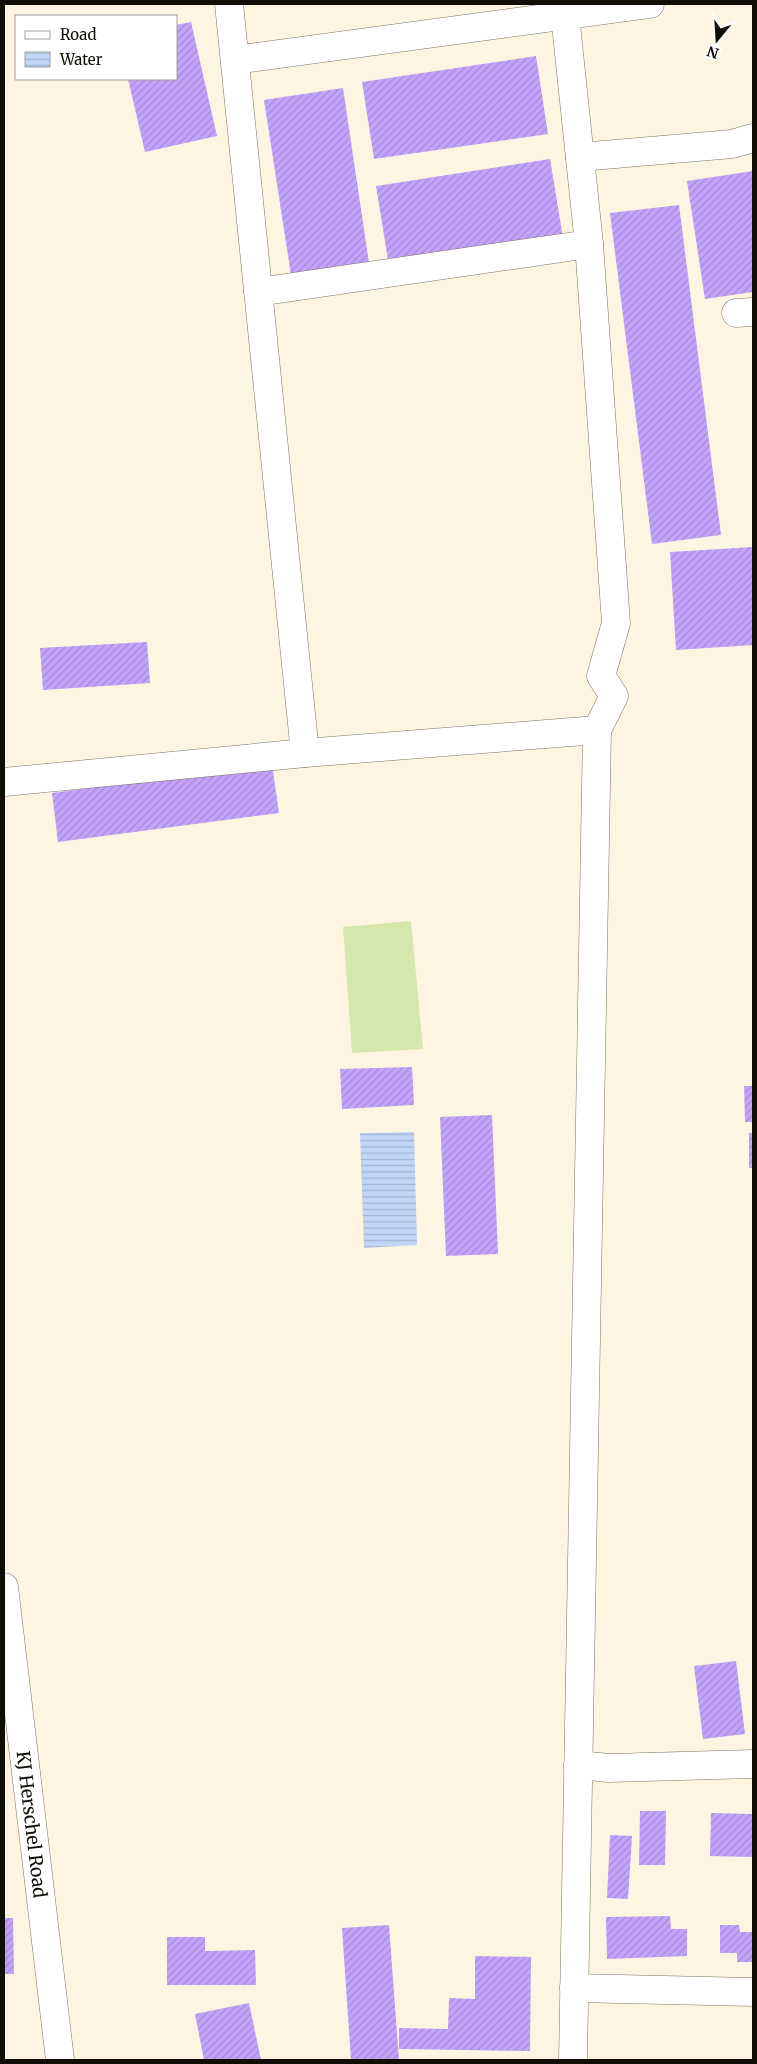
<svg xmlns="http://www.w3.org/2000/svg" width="757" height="2064" font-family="Merriweather,serif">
<defs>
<pattern id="water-rules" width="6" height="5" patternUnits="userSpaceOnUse" patternTransform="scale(1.25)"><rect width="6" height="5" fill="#c0d6f6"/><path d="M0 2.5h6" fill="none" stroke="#a4b6d1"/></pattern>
<pattern id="building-hatch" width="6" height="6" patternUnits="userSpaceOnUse" patternTransform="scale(1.25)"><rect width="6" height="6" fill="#c3a3fb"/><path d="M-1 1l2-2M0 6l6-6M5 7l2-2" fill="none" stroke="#a68bd6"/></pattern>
</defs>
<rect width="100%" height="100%" fill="#fef4e2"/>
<!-- grass -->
<polygon fill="#d6e7ad" points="411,921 423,1049 352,1053 343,927"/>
<!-- water -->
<polygon fill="url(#water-rules)" points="414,1132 417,1245 364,1248 360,1133"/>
<!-- building -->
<g fill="url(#building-hatch)">
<polygon points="191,22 217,136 145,152 128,79 176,79 176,25"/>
<polygon points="536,56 548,134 374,159 362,82"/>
<polygon points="343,88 369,263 291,275 264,100"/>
<polygon points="550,159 563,238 389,266 376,186"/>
<polygon points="753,171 753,292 705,299 687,181"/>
<polygon points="679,205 721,535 652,544 610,213"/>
<polygon points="753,547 753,645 676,650 670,552"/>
<polygon points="147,642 150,683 43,690 40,648"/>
<polygon points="272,764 279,813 58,842 52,793"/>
<polygon points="412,1067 414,1105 342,1109 340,1069"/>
<polygon points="744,1086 753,1086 753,1122 745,1122"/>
<polygon points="492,1115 498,1254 446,1256 440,1117"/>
<rect x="749" y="1133" width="4" height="35"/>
<polygon points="736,1661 745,1734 703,1739 694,1666"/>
<polygon points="640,1811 666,1811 665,1865 639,1865"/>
<polygon points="711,1813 753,1814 753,1857 710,1856"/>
<polygon points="610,1835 632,1836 628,1899 607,1898"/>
<polygon points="670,1916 671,1929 687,1929 687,1956 607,1959 606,1917"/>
<polygon points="4,1918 13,1918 14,1974 4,1974"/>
<polygon points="389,1925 399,2060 351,2060 342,1928"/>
<polygon points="720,1925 739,1925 740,1932 753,1932 753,1962 737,1962 737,1953 720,1953"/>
<polygon points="167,1937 205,1937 205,1951 255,1950 256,1985 167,1985"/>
<polygon points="475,1956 531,1957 530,2051 399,2049 399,2028 448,2029 449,1998 475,1999"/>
<polygon points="249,2003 261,2060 204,2060 195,2014"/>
</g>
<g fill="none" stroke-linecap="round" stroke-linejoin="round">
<defs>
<g id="street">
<polyline points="229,4 305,753"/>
<polyline points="235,60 650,4"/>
<polyline points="580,157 732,144 753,138"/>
<polyline points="589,244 616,623 601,676 614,696 597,730"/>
<polyline points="258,292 589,244 565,15"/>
<polyline points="736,313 753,312"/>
<polyline points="4,782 305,753 597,730 573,2060"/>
<polyline points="578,1765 609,1768 753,1764"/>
<polyline points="574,1988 753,1992"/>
</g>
<g id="secondary">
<path id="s1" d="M4 1587 60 2060"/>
</g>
</defs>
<!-- street casing -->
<use href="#street" stroke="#7c7364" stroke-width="29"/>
<!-- secondary casing -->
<use href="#secondary" stroke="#7c7364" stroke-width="29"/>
<!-- street -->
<use href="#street" stroke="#fff" stroke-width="28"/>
<!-- secondary -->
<use href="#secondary" stroke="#fff" stroke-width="28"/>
</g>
<g text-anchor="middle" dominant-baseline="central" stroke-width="4.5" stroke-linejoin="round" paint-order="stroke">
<!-- street labels -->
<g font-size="18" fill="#110e08" stroke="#fff">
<text stroke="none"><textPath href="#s1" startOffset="239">KJ Herschel Road</textPath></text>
</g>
</g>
<!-- border -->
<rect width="757" height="2064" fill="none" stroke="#110e08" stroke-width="10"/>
<!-- legend -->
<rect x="15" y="15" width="162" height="65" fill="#ffffff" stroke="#a09f9c"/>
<rect x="25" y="31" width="25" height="8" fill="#ffffff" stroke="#a09f9c"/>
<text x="60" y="40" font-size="15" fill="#110e08">Road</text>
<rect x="25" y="52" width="25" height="15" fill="url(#water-rules)" stroke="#a09f9c"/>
<text x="60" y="65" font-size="15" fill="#110e08">Water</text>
<!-- north arrow -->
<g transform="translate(717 40) rotate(198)" stroke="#ffffff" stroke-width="4" paint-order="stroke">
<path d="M0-4L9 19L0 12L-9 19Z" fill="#110e08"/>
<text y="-8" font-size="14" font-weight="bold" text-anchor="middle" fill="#110e08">N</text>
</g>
</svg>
